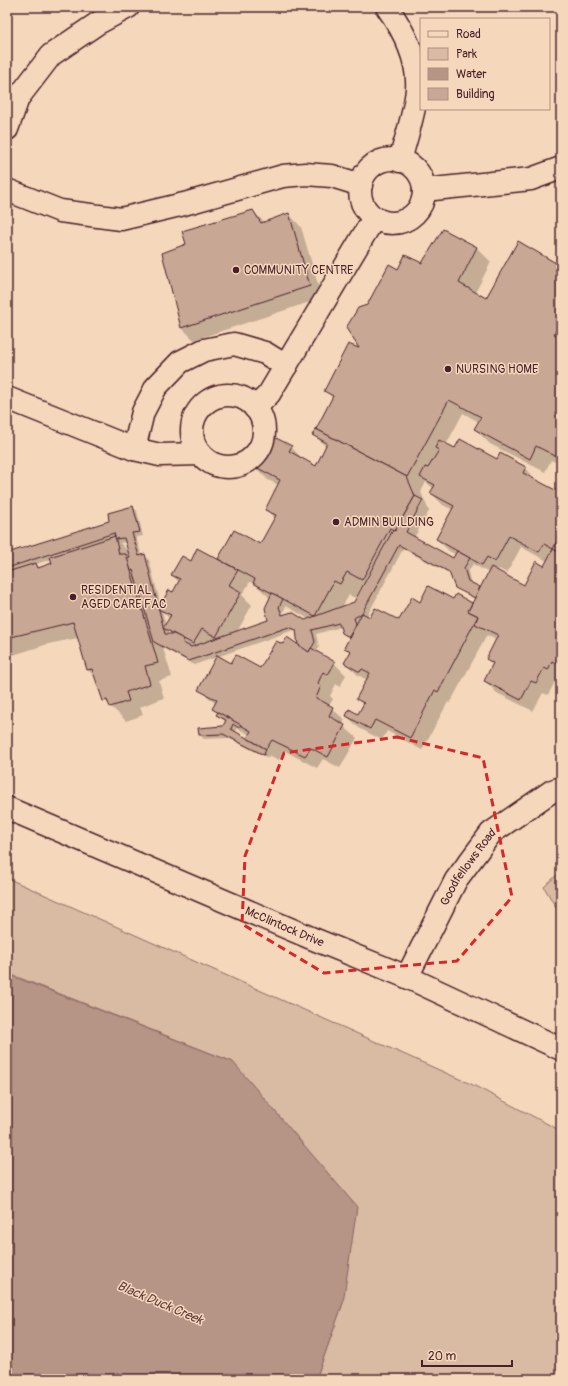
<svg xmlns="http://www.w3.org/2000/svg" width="568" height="1386" font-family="Pangolin,sans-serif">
<rect width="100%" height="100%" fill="#f5d8bb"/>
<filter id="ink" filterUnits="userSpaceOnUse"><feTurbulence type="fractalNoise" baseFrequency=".025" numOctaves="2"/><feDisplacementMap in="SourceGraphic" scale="8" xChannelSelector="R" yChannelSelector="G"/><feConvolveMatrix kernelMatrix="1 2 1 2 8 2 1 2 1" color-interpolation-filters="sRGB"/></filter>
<g filter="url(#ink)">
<!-- green -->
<g fill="#d9baa3" stroke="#926c67">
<polygon points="561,871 561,916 544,887"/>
<polygon points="7,878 473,1085 561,1131 561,1379 316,1379 343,1303 233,1062 7,973"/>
</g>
<!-- water -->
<polygon fill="#b69486" stroke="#8b6562" points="7,974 233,1062 357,1207 343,1303 316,1379 7,1379"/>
<!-- shadow -->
<g fill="#0003" fill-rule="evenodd">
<polygon points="253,211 265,223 289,214 301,227 322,298 194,340 182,328 187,245"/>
<path d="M443 230 477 248 491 262 475 293 486 300 561 267V465L551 460 545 472 490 444 475 429 479 422 463 413 446 445 455 450 498 461 501 455 525 468 537 482 561 495V679L560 682 556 680 548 695 543 693 533 711 497 693 485 681 493 665 487 659 496 640 487 635 450 703 448 702 422 750 387 731 382 740 359 728 347 716 359 715 364 705 357 699 367 680 358 675 345 663 351 653 345 647 350 638 343 632 341 627 316 634 319 647 316 652 334 663 346 675 340 687 336 684 330 696 333 699 329 706 345 720 342 725 357 738 340 768 323 759 317 768 285 751 279 760 269 755 268 758 228 738 204 739 200 735 224 727 226 722 217 715 218 714 214 709 216 704 199 689 231 664 261 669 283 646 299 647 297 632 294 630 194 665 163 648 172 677 159 681 164 698 140 707 143 715 126 721 104 700 96 678 88 670 78 638 48 644 7 657V554L111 522 133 507 137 511 143 536 136 537 142 556H145L149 560 161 606 173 593 179 582 172 575 191 562 223 563 220 559 261 545 275 518 266 510 279 485 268 480 253 465 291 447 306 462 316 467 326 447 314 435 333 398 326 391 361 350 368 306 398 270 423 264ZM426 482 434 489 431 493 443 505 453 510 437 539 449 551 456 555 453 560 414 538 429 511 421 492ZM126 542 129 552 120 543ZM521 547 547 561 545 567 524 586 497 572 499 569 507 573ZM403 549 451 574 456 587 475 599 473 604 456 595 453 600 420 603 399 622 367 616ZM52 559 53 564 40 568 36 564ZM473 564 489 573 481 589 471 584 468 572ZM250 582 256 585 271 599 270 621 237 632 252 605 242 595ZM362 586 364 587 355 603 342 607 349 595 355 598ZM286 606 309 619 305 621 284 616 283 612ZM162 611 170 619 166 626ZM167 630 170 633 171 635H168ZM237 728 250 735 248 740 235 733Z"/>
</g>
<!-- building -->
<g fill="#c8a795" stroke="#4a1f2b">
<polygon points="253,210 261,223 289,213 310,286 181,328 162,253 186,244 182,231"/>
<polygon points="443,229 477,247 459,283 486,298 518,241 561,266 561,322 554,334 561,338 561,459 536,446 530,459 474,429 481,417 449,400 407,477 316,429 333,396 324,391 348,344 359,348 346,328 358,308 367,305 389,264 398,269 405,255 422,263"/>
<polygon points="316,429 407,477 415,496 395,531 390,528 362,580 347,572 340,584 334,581 315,616 253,583 255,579 218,559 234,530 260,544 276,515 265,510 280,480 252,465 268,434 292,446 289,451 316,466 327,443 312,435"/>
<polygon points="460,439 497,459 500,453 526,467 523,473 561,493 556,503 561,506 561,533 553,549 544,544 539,552 509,536 495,562 487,557 482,565 436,539 454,506 430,493 435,485 420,477 425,467 428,468 439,450 435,448 439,440 455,448"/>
<polygon points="415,496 423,500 406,532 453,558 457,551 470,558 464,568 468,581 480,587 475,598 455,588 449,572 399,545 362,613 354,618 356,624 349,637 342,633 339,623 312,630 315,642 309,652 298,646 296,630 289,627 189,661 154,642 133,570 131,571 127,559 130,558 124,538 115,539 114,533 7,568 7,553 109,521 108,513 133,506 140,532 132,533 139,556 145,554 165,634 174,634 184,639 183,643 191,647 268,620 265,608 272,593 283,599 279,607 282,615 292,612 305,620 354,602 393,530 395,531"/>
<polygon points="115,536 119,554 126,554 158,663 145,666 150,684 126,692 129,701 110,707 107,700 103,701 92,669 87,670 73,622 7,638 7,572 36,563 38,568 52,563 50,557"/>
<polygon points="197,548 238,570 229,585 241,592 216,637 202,629 193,644 163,628 171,615 158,609 169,590 173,592 180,579 171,575 182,556 191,561"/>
<polygon points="553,549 561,553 561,655 557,664 552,661 548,670 544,668 536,683 531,681 521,700 484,681 493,663 486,659 498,635 475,624 478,616 468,611 491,567 524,585 536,561 544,566"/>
<polygon points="428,586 453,599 456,594 472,603 468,611 478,616 438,692 435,690 410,738 375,720 370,729 346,716 349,709 358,714 364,703 356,699 370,673 362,669 360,672 344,663 351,651 344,648 362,613 370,617 375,608 399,620 412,597 420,602"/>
<polygon points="287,637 309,652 311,648 335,662 328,675 323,672 318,683 321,686 316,698 333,707 329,716 345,725 328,757 311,748 305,756 272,740 266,749 247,738 251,731 212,709 217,700 198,690 217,655 231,663 236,655 260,668 276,641 283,644"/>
<polygon points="218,712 241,725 239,728 233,724 231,729 266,749 264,755 223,734 199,735 198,728 223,726 226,720 216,715"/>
</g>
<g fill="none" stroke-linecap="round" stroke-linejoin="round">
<defs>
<g id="minor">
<path d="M387 7C404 31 419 59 417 89 415 113 406 137 400 161"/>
<polyline points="7,129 18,98 51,55 98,23 128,7"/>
<circle cx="392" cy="191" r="32"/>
<polyline points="7,190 60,211 121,219 184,204 283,176 305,174 332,176 361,185"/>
<polyline points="424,190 531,179 561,168"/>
<circle cx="228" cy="431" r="36"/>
<polyline points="7,398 134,449 160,455 200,454"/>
<polyline points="255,408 269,394 374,218"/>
<polyline points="134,449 143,412 156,387 180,362 204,350 234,344 265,353 286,366"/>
<path id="s1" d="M7 808 311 938 407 977 561 1049"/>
<path id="s2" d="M407 977 456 880 491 833 552 791 561 788"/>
</g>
</defs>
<!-- minor casing -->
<use href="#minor" stroke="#4a1f2b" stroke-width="25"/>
<!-- minor -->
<use href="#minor" stroke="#f5d8bb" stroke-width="22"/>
</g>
</g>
<!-- marked area -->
<path fill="none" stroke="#d62828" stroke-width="3" stroke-dasharray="8 5" stroke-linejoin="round" d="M397 737 483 758 512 897 457 961 324 973 242 924 245 856 284 753Z"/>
<!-- markers -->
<g fill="#4a1f2b" stroke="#f5d8bb" stroke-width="1.5">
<circle cx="236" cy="270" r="4"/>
<circle cx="448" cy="369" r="4"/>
<circle cx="336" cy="522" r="4"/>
<circle cx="73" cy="597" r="4"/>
</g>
<g text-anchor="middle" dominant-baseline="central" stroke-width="3" stroke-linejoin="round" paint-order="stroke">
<!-- poi labels -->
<g font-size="12" fill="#4a1f2b" stroke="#f5d8bb" text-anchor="start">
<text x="244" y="270">COMMUNITY CENTRE</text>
<text x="456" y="369">NURSING HOME</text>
<text x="344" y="522">ADMIN BUILDING</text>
<text x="81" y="590">RESIDENTIAL<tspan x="81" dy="14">AGED CARE FAC</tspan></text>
</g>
<!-- street labels -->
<g font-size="12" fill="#4a1f2b" stroke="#f5d8bb">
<text stroke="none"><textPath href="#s2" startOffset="126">Goodfellows Road</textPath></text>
<text stroke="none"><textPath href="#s1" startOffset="302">McClintock Drive</textPath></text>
</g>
<!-- water labels -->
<g font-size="13" font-style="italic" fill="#653c42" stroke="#f5d8bb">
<text transform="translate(160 1303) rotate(23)">Black Duck Creek</text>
</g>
</g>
<!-- margin -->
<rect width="568" height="1386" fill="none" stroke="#f5d8bb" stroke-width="24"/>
<rect x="12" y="12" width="544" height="1362" fill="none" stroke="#4a1f2b" stroke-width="1.5" filter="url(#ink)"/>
<!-- legend -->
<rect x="420" y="18" width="130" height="92" fill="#f5d8bb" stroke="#b18e81"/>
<rect x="428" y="31" width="20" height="6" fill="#f5d8bb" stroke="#b18e81"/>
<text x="456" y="38" font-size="12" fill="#4a1f2b">Road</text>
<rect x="428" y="48" width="20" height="12" fill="#d9baa3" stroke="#b18e81"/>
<text x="456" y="58" font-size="12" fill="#4a1f2b">Park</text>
<rect x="428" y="68" width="20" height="12" fill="#b69486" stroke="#b18e81"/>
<text x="456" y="78" font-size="12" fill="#4a1f2b">Water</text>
<rect x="428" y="88" width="20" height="12" fill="#c8a795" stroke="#b18e81"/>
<text x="456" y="98" font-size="12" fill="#4a1f2b">Building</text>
<!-- scale -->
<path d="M422 1360v6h90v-6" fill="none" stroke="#4a1f2b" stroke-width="2"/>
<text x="428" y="1360" font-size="12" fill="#4a1f2b" stroke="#f5d8bb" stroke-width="3" paint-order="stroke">20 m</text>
</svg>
